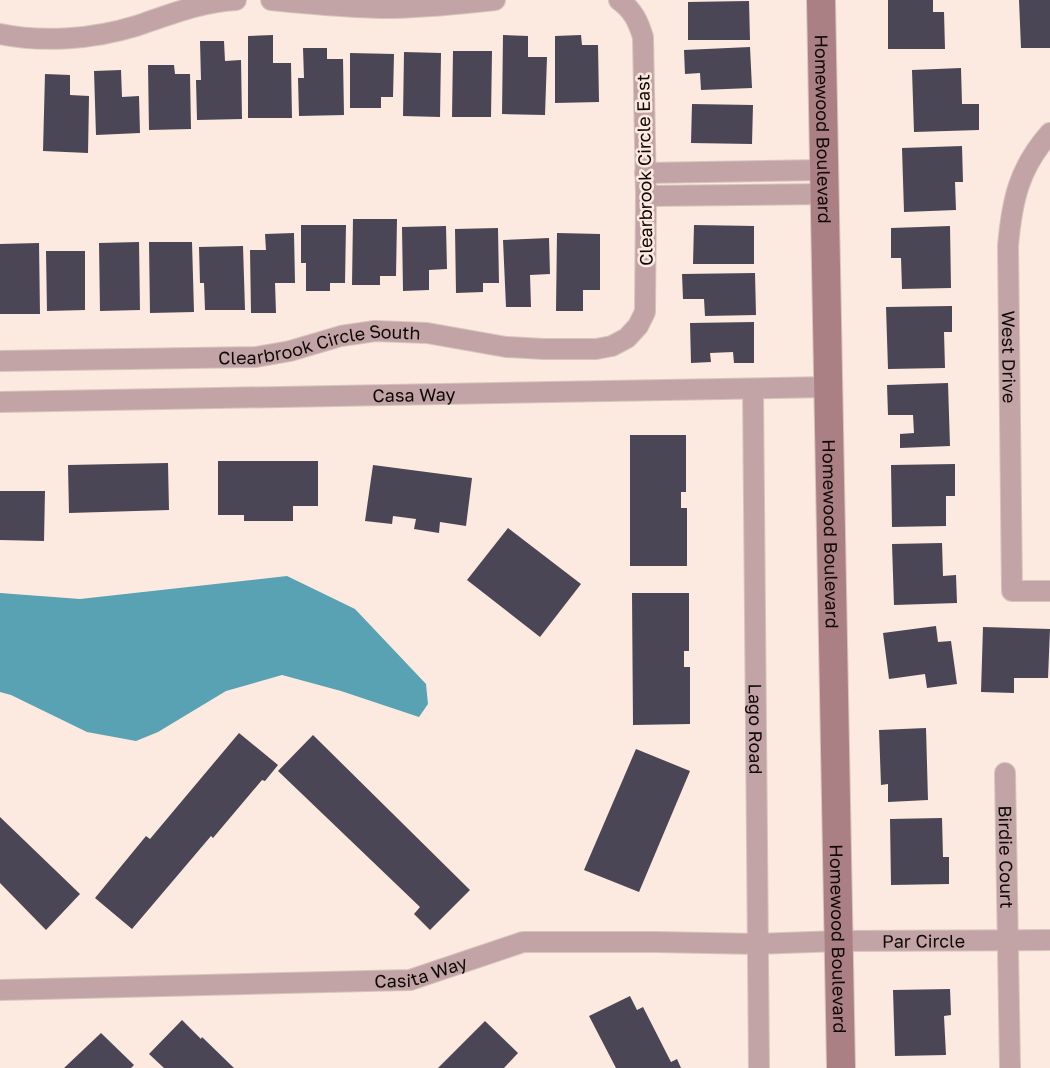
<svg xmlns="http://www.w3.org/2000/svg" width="1050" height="1068" font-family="'Golos Text',sans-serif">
<rect width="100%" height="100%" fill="#fce9df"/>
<!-- water -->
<polygon fill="#58a2b4" points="287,576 355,609 426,684 428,704 419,717 341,691 282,675 226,691 158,732 136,741 87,732 11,695 0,692 0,593 80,599"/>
<!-- building -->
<g fill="#4b4655">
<polygon points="888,0 933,0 933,12 944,12 945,49 888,49"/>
<polygon points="1019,0 1050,0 1050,48 1021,48"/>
<polygon points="749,1 750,40 688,40 688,2"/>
<polygon points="273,35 273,63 291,63 292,118 248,118 248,36"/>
<polygon points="503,35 528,36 528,57 547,57 545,115 502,114"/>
<polygon points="581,35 582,45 598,45 599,102 555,103 555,36"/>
<polygon points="200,41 224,41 225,61 241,60 242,119 197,120 196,80 201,80"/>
<polygon points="750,47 752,88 701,90 700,73 685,74 684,50"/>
<polygon points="303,48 327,48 327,59 343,59 344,115 299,116 298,78 304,78"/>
<polygon points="453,51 492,51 491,117 452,117"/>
<polygon points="404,52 441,53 440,117 403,116"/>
<polygon points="350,53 394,54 393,97 381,97 381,108 350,108"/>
<polygon points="148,65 174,65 175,74 190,74 191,129 149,130"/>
<polygon points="961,68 962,104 979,104 979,130 914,132 912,70"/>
<polygon points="121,70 122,97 139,96 140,133 96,135 94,71"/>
<polygon points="45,74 70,75 70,95 89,96 88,153 43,151"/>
<polygon points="692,104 753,105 752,144 691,143"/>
<polygon points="962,146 963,182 955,182 956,210 904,212 902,148"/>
<polygon points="353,219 397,219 396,276 380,276 380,285 352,285"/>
<polygon points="301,225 346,225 345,283 330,283 330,291 306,291 306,263 301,263"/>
<polygon points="694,225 754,226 754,264 693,264"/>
<polygon points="446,226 447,269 429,270 429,290 403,291 402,227"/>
<polygon points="950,226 951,288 902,289 901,258 891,258 891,228"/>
<polygon points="498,228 499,283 483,283 483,292 456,293 455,229"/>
<polygon points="294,233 295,283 275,283 276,313 251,313 250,250 266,250 265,234"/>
<polygon points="557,233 600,234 600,290 583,290 583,311 556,311"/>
<polygon points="549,238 550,274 530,275 531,307 506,307 503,240"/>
<polygon points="139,242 140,310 100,311 99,243"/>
<polygon points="149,242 192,242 194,312 150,313"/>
<polygon points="39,243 40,314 0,314 0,244"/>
<polygon points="243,246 245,310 205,310 204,283 200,283 199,247"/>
<polygon points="46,251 85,251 85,310 47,311"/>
<polygon points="755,273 756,315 705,316 704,299 683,299 682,274"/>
<polygon points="952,306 952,332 944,332 945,368 888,369 886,307"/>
<polygon points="754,322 754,363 734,363 733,352 710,353 711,362 691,363 690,323"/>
<polygon points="948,383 950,446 900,448 900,434 914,433 913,415 888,415 887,385"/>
<polygon points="630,435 686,435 686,492 681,492 681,508 687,508 687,566 630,566"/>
<polygon points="218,461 318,461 318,506 293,506 293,521 244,521 244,515 218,515"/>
<polygon points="168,463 169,510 69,513 68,465"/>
<polygon points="955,464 955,496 946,496 946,526 892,527 891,465"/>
<polygon points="373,465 472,478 466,526 440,522 439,533 414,529 416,519 393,516 392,524 365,521"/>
<polygon points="0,491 45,491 44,541 0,540"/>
<polygon points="508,528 581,584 540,637 467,580"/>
<polygon points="942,543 943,576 956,575 957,603 894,605 892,544"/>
<polygon points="632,593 689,593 689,651 684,651 684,667 690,667 690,724 633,725"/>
<polygon points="936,626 938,642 951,641 957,684 927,688 925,674 889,679 883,633"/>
<polygon points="983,627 1050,629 1048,678 1014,678 1014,693 981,692"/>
<polygon points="926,728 928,800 888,802 888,784 881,785 879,730"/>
<polygon points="239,733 278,765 265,781 262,780 213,838 211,836 132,929 95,898 146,836 150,839"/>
<polygon points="313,735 470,890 430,930 414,914 420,907 278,771"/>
<polygon points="636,749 690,771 639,892 584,870"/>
<polygon points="0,817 80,894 46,930 0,883"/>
<polygon points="942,818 943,857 949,857 949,884 891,885 890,819"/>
<polygon points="950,989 951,1015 944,1016 946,1055 895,1056 893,990"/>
<polygon points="630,996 637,1010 643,1007 671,1062 677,1059 681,1068 616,1068 589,1016"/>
<polygon points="182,1020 201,1039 202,1037 234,1068 164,1068 149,1054"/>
<polygon points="485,1021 518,1053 504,1068 438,1068"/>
<polygon points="101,1033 134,1065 131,1068 64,1068"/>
</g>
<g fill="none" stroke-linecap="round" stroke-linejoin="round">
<defs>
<g id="street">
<path d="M271 0C311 4 351 8 391 8 426 7 460 4 495 0"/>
<path d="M0 34C43 43 94 39 136 26 169 15 200 2 236 0"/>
<path id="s1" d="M1050 133C1019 168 1012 200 1008 246L1012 591H1050"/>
<polyline points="645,173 825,170"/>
<polyline points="646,196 825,194"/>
<path id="s2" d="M0 361 256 357 290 351 341 336 375 331 427 333 506 347 544 349H596L612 346 627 338 638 326 645 312 646 196 643 37C638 21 633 10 619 0"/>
<path id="s3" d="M753 389 759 1068"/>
<path id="s4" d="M0 402 828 387"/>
<path id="s5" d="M1005 773 1010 1068"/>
<path id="s6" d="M0 990 410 980 523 942H657L758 944 839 941 1050 940"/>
</g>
<g id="secondary">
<path id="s7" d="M821 0 841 1068"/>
</g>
</defs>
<!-- street casing -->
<use href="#street" stroke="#d6c5bc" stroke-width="22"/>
<!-- secondary casing -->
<use href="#secondary" stroke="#d6c5bc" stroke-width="30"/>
<!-- street -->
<use href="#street" stroke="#c2a4a6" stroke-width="20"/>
<!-- secondary -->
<use href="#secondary" stroke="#ab8084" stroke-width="28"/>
</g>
<g text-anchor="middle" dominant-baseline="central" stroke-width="5" stroke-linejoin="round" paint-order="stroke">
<!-- street labels -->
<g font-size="18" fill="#100a07" stroke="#fce9df">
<text stroke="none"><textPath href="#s7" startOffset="129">Homewood Boulevard</textPath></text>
<text transform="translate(644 170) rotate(-91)">Clearbrook Circle East</text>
<text stroke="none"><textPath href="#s2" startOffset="321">Clearbrook Circle South</textPath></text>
<text stroke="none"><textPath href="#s1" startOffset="234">West Drive</textPath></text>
<text stroke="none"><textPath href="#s4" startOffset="414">Casa Way</textPath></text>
<text stroke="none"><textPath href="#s7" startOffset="534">Homewood Boulevard</textPath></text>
<text stroke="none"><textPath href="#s3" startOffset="340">Lago Road</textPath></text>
<text stroke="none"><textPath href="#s5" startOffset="84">Birdie Court</textPath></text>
<text stroke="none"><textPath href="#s7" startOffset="939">Homewood Boulevard</textPath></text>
<text stroke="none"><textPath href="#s6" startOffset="930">Par Circle</textPath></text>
<text stroke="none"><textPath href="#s6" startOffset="422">Casita Way</textPath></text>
</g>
</g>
</svg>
